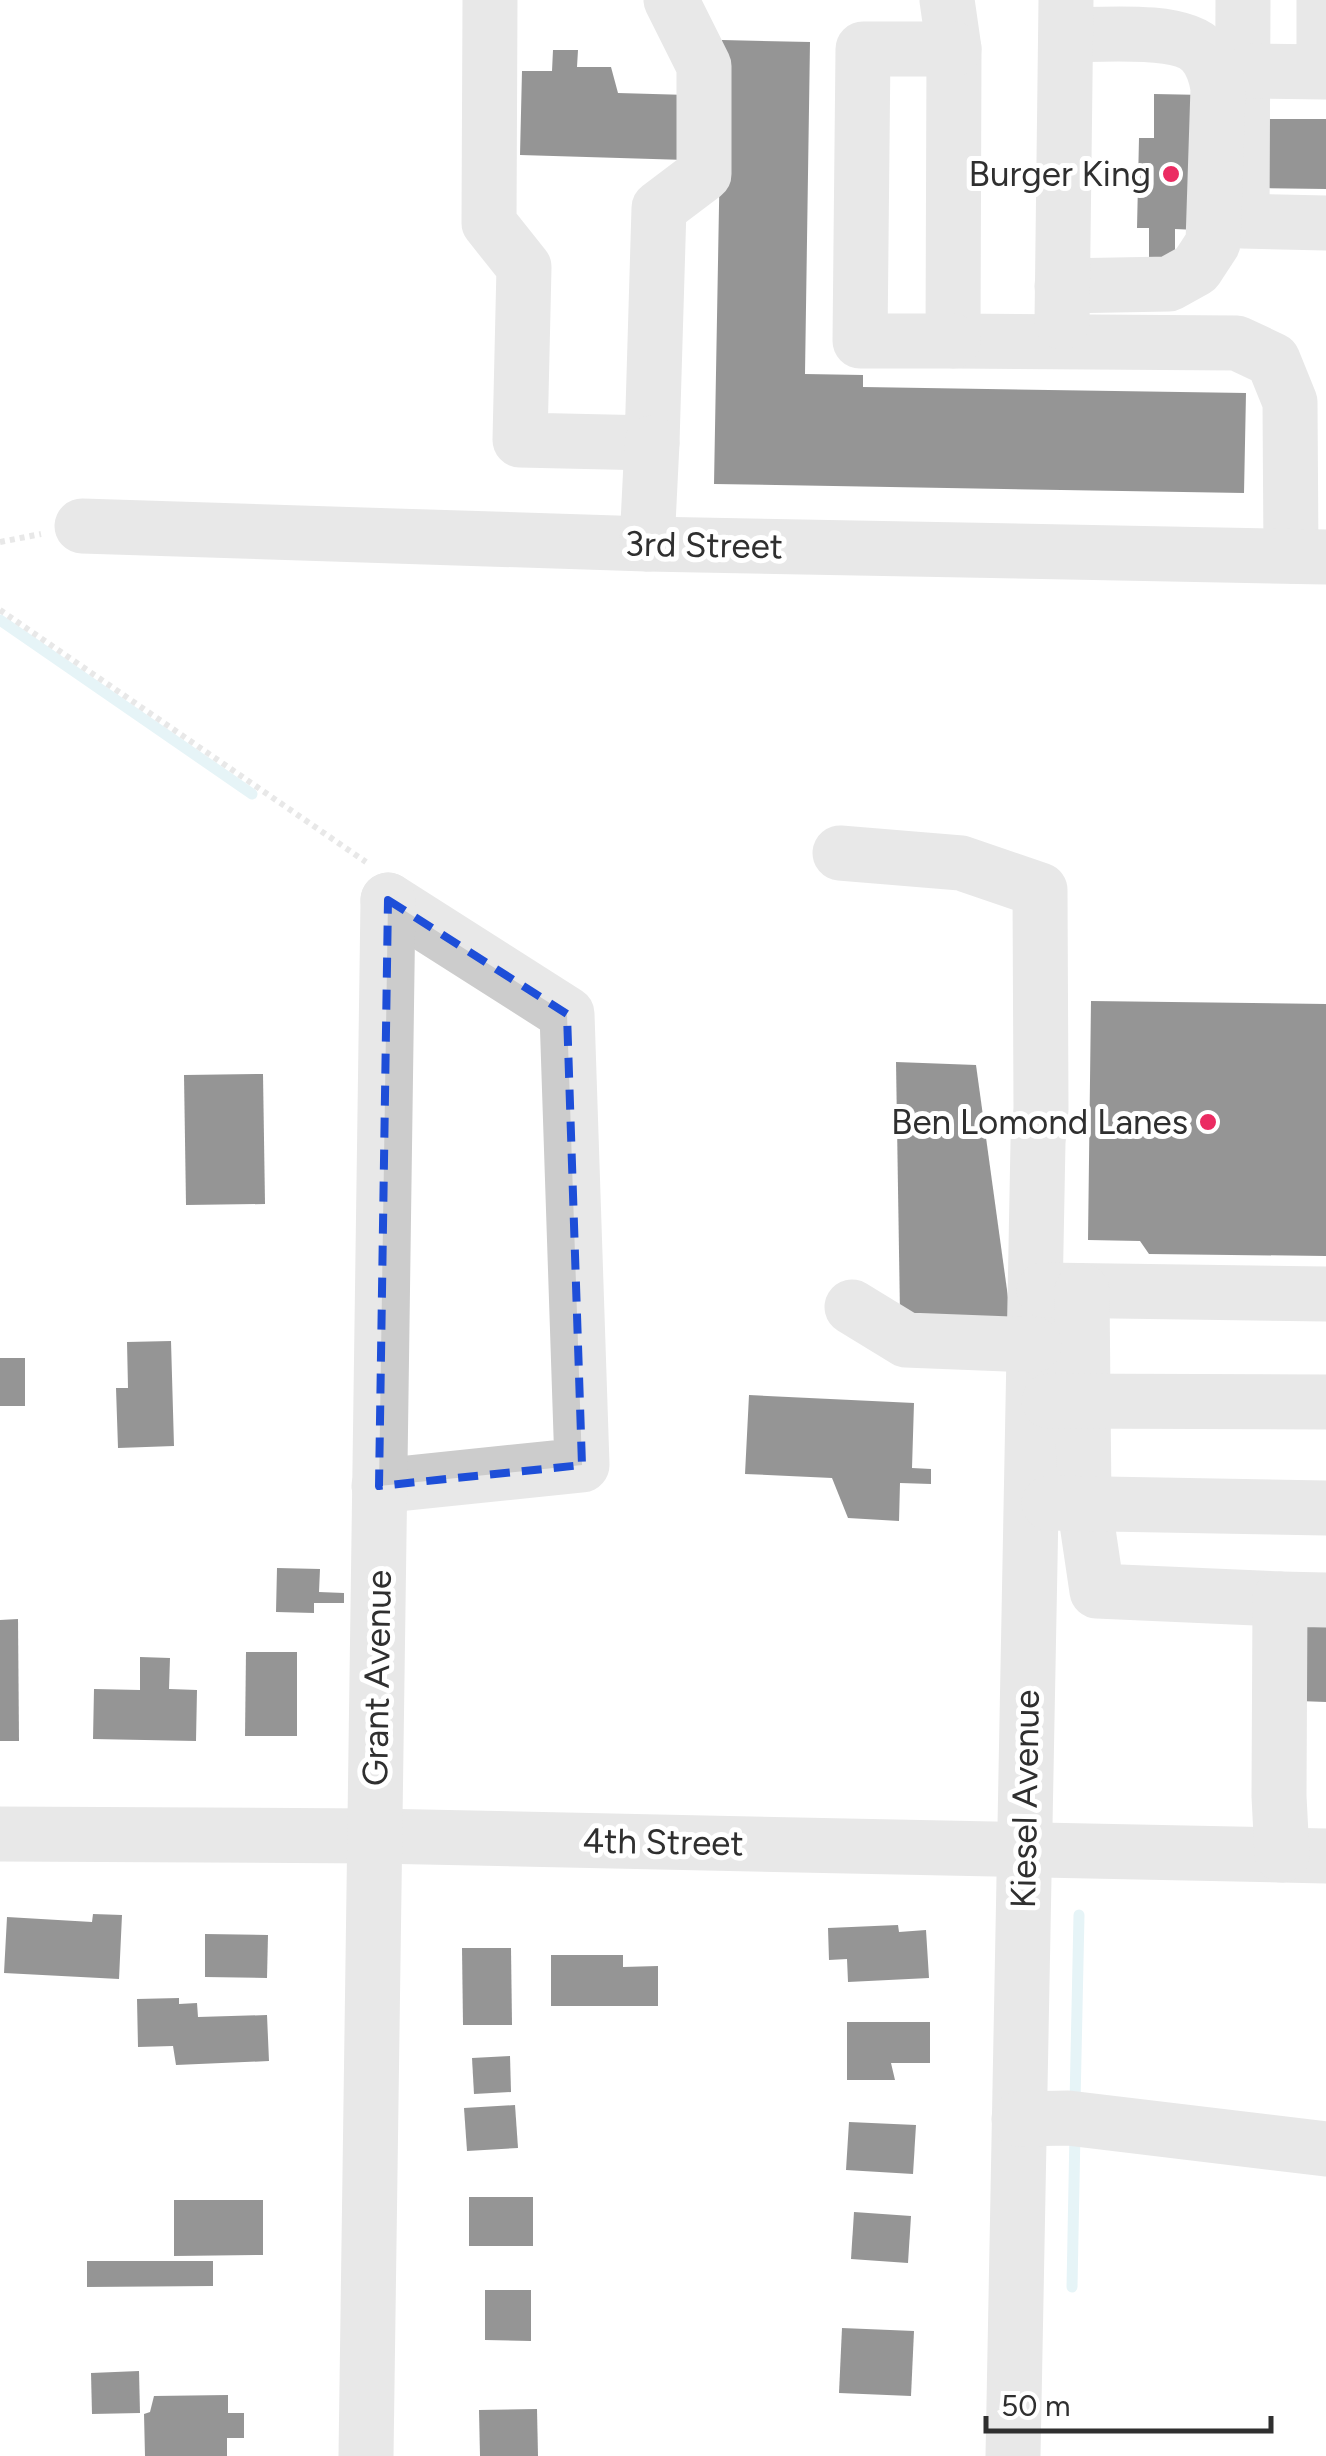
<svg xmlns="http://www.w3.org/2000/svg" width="1326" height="2456" font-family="Figtree,sans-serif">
<rect width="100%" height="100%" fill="#fff"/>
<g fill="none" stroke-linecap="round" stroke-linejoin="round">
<!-- stream -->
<g stroke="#c8e6ed" stroke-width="11">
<polyline points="0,620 252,794"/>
<polyline points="1075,2103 1079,1915"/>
<polyline points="1072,2287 1075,2132"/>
</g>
</g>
<!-- building -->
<g fill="#161616">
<polygon points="722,40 810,42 805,374 863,375 863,387 1246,393 1244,493 714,484"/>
<polygon points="553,50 578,50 577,67 611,67 618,93 688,95 686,160 520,155 522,71 552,71"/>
<polygon points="1154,94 1205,95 1197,230 1175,229 1175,252 1149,265 1149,228 1137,228 1139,138 1154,138"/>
<polygon points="1262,119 1326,119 1326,189 1262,188"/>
<polygon points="1091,1001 1326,1004 1326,1256 1149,1254 1140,1241 1088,1240"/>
<polygon points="896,1062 976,1065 1011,1319 900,1314"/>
<polygon points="263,1074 265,1204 186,1205 184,1075"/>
<polygon points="171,1341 174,1446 118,1448 116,1388 128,1388 127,1342"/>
<rect x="0" y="1358" width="25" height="48"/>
<polygon points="749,1395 914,1403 912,1468 931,1469 931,1484 900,1483 899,1521 848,1518 832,1478 745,1474"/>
<polygon points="277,1568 320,1569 319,1592 344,1593 344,1603 314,1603 314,1613 276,1612"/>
<polygon points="18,1619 19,1741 0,1741 0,1620"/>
<polygon points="1301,1627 1326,1627 1326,1702 1299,1701"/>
<polygon points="246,1652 297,1652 297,1736 245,1736"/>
<polygon points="140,1657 170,1658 169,1689 197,1690 196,1741 93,1739 94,1689 140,1690"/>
<polygon points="93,1914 122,1915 119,1979 4,1973 7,1917 92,1922"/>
<polygon points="898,1925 899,1932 926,1930 929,1978 848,1982 847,1959 829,1960 828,1928"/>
<polygon points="205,1934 268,1935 267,1978 205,1977"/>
<polygon points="462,1948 511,1948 512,2025 463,2025"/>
<polygon points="551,1955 623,1955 623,1967 658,1966 658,2006 551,2006"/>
<polygon points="179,1998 179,2004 197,2003 198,2017 267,2015 269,2061 176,2065 173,2046 138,2047 137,1999"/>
<polygon points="847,2022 930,2022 930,2063 891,2063 895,2080 847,2080"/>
<polygon points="510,2056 511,2092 474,2094 472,2058"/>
<polygon points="515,2105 518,2148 467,2151 464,2108"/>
<polygon points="849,2122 916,2125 913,2174 846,2170"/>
<rect x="469" y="2197" width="64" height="49"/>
<polygon points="174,2200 263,2200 263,2255 174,2256"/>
<polygon points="854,2212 911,2216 908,2263 851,2259"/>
<polygon points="87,2261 213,2261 213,2286 87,2287"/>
<polygon points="485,2290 531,2290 531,2341 485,2340"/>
<polygon points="842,2328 914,2331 911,2396 839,2393"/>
<polygon points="139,2371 140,2413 92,2414 91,2373"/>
<polygon points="228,2395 228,2413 244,2413 244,2438 227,2438 227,2456 145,2456 144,2414 150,2412 154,2396"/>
<polygon points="537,2409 538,2456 480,2456 479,2410"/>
</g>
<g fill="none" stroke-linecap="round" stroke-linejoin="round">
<!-- path -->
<g stroke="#ccc" stroke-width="6" stroke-dasharray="5 5" stroke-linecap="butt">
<polyline points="0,542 41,534"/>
<polyline points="0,610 366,862"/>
</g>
<!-- minor -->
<g stroke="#ccc" stroke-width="55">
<polyline points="490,0 489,223 524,267 520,440 652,443 659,208 704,174 704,66 671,0"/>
<polyline points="947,0 954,49 953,341 1237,343 1273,360 1290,402 1291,556"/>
<polyline points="1243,0 1242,221 1326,223"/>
<polyline points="1243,71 1324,72 1324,0"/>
<path d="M1062 286 1169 284 1196 269 1213 243 1218 88C1216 75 1212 62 1203 52 1181 27 1098 35 1066 35"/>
<polyline points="1062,322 1066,0"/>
<polyline points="953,341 860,341 863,49 954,49"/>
<polyline points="82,526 647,544 1326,557"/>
<polyline points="647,544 652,443"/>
<polyline points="840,853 961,863 1040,890 1041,1109 1038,1142 1013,2456"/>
<polyline points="1044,1290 1326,1294"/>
<polyline points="1082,1291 1084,1503 1097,1591 1280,1599"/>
<polyline points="852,1307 906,1340 1034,1345"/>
<polyline points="1049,1401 1326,1402"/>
<polyline points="379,1486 582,1465 567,1014 388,900"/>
<polyline points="1049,1503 1326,1508"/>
<polyline points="0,1834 375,1836 1326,1856"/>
<polyline points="1282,1855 1279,1796 1280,1599 1326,1600"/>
<polyline points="1019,2119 1068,2118 1326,2149"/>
<polyline points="366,2456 388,900"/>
</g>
</g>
<!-- marked area -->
<path d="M0 0H1326V2456H0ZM388 900 567 1014 582 1465 379 1486Z" fill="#fff" fill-opacity=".55" fill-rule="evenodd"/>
<path fill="none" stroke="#1d4ed8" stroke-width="8" stroke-dasharray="20 12" stroke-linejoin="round" d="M388 900 567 1014 582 1465 379 1486Z"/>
<!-- markers -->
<g fill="#eb2c62" stroke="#fff" stroke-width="4">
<circle cx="1171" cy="174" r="10"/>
<circle cx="1208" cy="1122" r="10"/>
</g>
<g text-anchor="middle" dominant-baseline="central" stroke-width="10" stroke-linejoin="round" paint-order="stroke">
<!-- poi labels -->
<g font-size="35" fill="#2f2f2f" stroke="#fff" text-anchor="end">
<text x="1151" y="174">Burger King</text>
<text x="1188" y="1122">Ben Lomond Lanes</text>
</g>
<!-- street labels -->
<g font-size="35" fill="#2f2f2f" stroke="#fff">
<text transform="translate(704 545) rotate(1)">3rd Street</text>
<text transform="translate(377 1678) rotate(-89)">Grant Avenue</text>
<text transform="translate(1025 1799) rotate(-89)">Kiesel Avenue</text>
<text transform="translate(663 1842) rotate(1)">4th Street</text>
</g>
</g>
<!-- scale -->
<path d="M986 2416v15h285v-15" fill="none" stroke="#2f2f2f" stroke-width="5"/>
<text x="1001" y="2416" font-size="30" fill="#2f2f2f" stroke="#ffffff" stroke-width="8" paint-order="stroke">50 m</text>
</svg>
